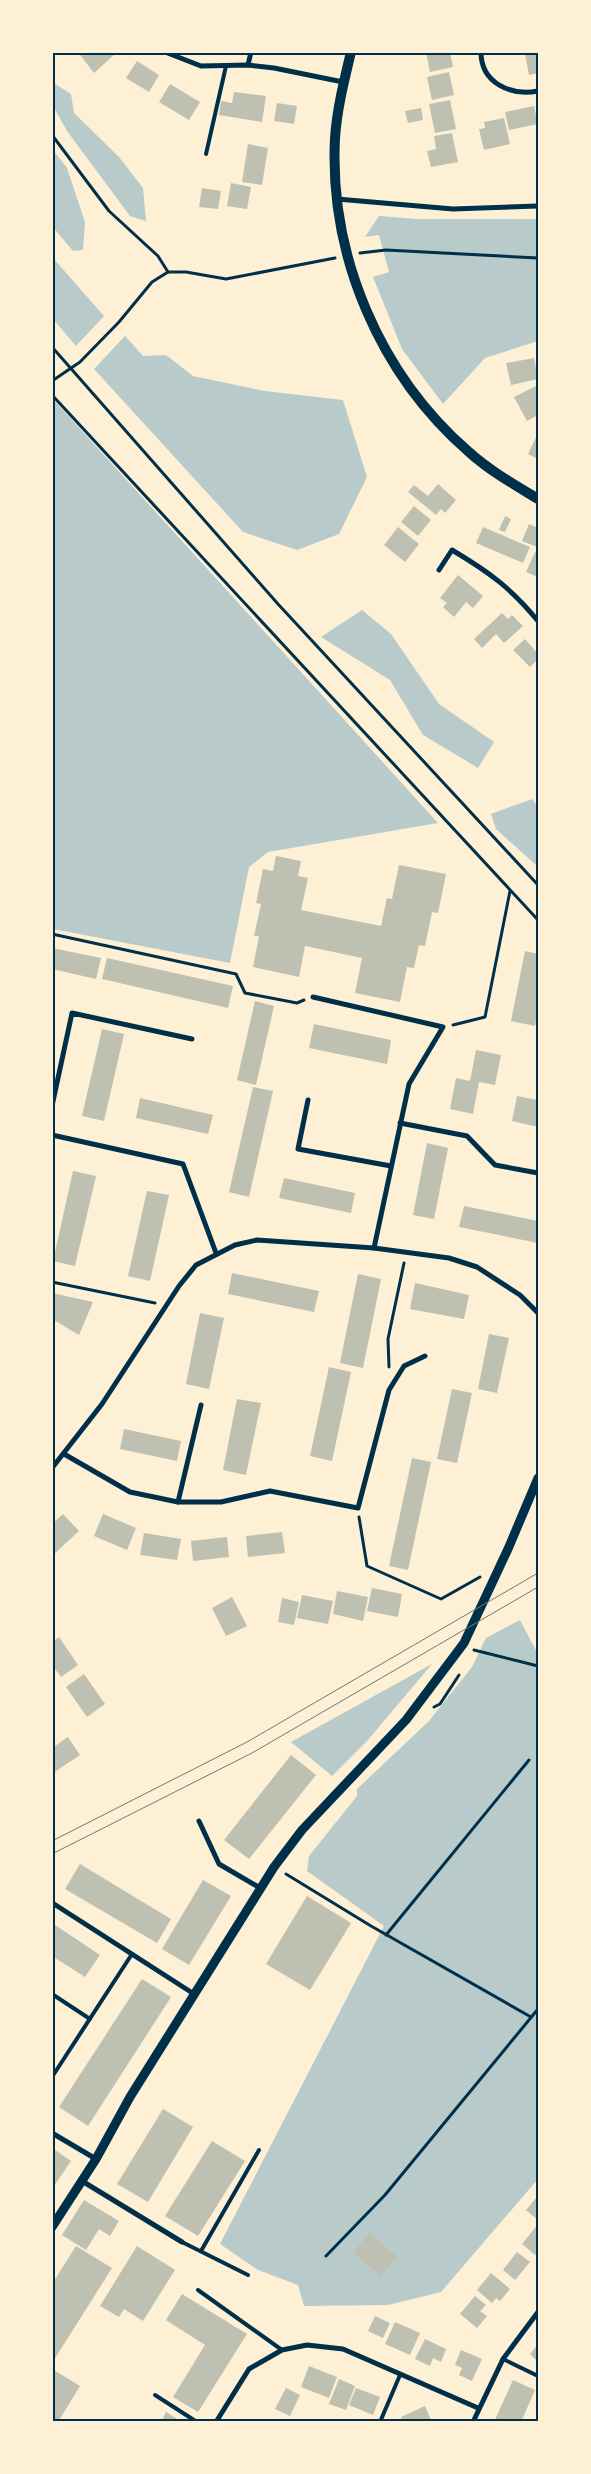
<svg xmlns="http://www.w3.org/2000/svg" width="591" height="2474" font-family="'Open Sans',sans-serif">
<rect width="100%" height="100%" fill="#fdf0d5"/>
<!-- green -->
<g fill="#b9caca">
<polygon points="52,82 71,94 74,113 119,157 143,188 146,221 130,216 67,131 53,106"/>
<polygon points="53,150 67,168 85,222 83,250 73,251 53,227"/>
<polygon points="379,216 417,219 538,219 538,341 485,358 443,404 402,349 373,277 389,272 379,235 365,237"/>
<polygon points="53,258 104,316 76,346 53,319"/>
<polygon points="125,336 143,356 166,355 193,376 265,391 343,400 367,477 339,534 297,550 243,532 94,369"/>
<polygon points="53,399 438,823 268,852 249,867 230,963 53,929"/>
<polygon points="362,610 391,634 439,704 494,742 478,768 423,735 390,680 321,637"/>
<polygon points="532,799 538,807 538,867 496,829 491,814"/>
<polygon points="520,1620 538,1654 538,2179 441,2292 388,2305 304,2306 298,2285 258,2270 220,2244 384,1926 307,1871 309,1856 357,1796 357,1789 429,1721 472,1667 486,1638"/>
<polygon points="432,1664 368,1740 332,1776 291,1742"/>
</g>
<!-- building -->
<g fill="#bec0b2">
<polygon points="78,52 117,52 94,73"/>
<polygon points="426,52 450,52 453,67 430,72"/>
<polygon points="530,52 538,52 538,73 529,75 525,54"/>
<polygon points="137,61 159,75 149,92 126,78"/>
<polygon points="449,72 454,95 432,100 427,77"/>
<polygon points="170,84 200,102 189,120 159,102"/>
<polygon points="234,92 266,96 262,122 219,115 221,101 232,103"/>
<polygon points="450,100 456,129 435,133 429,104"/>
<polygon points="277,103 297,106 294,124 274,121"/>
<polygon points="534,106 538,124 509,130 505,112"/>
<polygon points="421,108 423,120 408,123 405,111"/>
<polygon points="504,118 510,144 484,150 479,129 485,128 484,122"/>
<polygon points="452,133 458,162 431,167 427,151 436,149 434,136"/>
<polygon points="248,144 268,148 262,185 242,182"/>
<polygon points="231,183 251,187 247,209 227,206"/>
<polygon points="202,188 221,191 218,209 199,207"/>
<polygon points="534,358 538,379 511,385 506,363"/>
<polygon points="538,385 538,415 527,421 514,397"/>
<polygon points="538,433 538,459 528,454"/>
<polygon points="438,484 456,500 445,513 441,509 436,515 408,492 414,485 428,496"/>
<polygon points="414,506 431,520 418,536 401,522"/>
<polygon points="505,516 511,519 505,532 499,530"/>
<polygon points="529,524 538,528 537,547 522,541"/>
<polygon points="398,527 419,544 405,562 384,545"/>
<polygon points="483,527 530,547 523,563 476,543"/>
<polygon points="535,552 538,553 538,577 526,572"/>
<polygon points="458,575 483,596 473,608 466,602 454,617 443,607 447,603 440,598"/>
<polygon points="502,613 508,619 512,615 523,626 504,643 496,634 482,648 474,639"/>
<polygon points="525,639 538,654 538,659 530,667 513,650"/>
<polygon points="276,856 301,861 298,876 308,878 301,910 381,926 387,898 392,899 399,865 446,874 438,913 432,912 425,946 419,945 414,968 407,967 400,1002 355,993 362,958 305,946 299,977 253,967 259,936 254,936 261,904 256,903 263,869 273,871"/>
<polygon points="52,948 101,958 96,979 52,969"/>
<polygon points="525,951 538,954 538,1011 535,1026 511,1021"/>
<polygon points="107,958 233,986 228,1008 102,979"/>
<polygon points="255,1001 274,1006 256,1085 237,1080"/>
<polygon points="314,1024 391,1040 387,1064 309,1048"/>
<polygon points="102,1029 124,1034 104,1121 82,1116"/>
<polygon points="476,1050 501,1055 495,1085 479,1082 473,1114 450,1109 456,1078 470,1081"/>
<polygon points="253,1087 273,1091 249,1197 229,1192"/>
<polygon points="517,1096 538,1100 538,1127 512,1121"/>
<polygon points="140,1098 213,1115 208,1134 136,1118"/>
<polygon points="427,1143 448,1148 434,1219 413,1215"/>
<polygon points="73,1171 96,1176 75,1266 53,1261"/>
<polygon points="284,1178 355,1193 351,1213 279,1198"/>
<polygon points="147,1191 169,1195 150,1281 128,1276"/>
<polygon points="464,1206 538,1221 538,1243 459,1227"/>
<polygon points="232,1273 319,1291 314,1312 228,1294"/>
<polygon points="358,1274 381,1279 363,1368 340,1363"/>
<polygon points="415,1283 469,1295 464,1319 410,1309"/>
<polygon points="52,1293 93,1302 79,1335 52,1319"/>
<polygon points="200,1313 224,1318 209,1389 186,1384"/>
<polygon points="489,1334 509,1338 497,1393 478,1389"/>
<polygon points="329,1367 351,1372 332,1461 310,1456"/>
<polygon points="452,1389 472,1393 457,1463 437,1459"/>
<polygon points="237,1399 261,1403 246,1475 223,1470"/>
<polygon points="124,1429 181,1441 177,1461 120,1449"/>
<polygon points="412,1458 431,1462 408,1570 389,1566"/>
<polygon points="63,1514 79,1531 52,1556 52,1524"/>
<polygon points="103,1514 136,1528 127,1550 94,1536"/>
<polygon points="282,1532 285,1553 248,1557 246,1536"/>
<polygon points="144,1533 181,1539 177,1560 140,1555"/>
<polygon points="227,1537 229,1557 193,1561 191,1541"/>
<polygon points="372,1588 402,1594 398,1617 367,1611"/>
<polygon points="337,1591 368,1597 363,1621 333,1614"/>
<polygon points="302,1595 333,1601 328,1624 297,1618"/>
<polygon points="232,1597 247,1626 226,1636 212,1608"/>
<polygon points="282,1598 299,1602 294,1625 278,1622"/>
<polygon points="59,1637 78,1665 61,1677 52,1665 52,1642"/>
<polygon points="84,1674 105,1704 87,1717 66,1687"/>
<polygon points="68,1737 80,1755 53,1773 52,1748"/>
<polygon points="291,1755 316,1775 249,1859 224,1840"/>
<polygon points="80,1864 171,1919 157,1943 65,1889"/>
<polygon points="203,1880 231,1896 189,1965 162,1949"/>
<polygon points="307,1896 351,1923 310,1990 266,1964"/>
<polygon points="52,1923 100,1955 85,1977 52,1956"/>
<polygon points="142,1979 171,1997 88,2126 59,2107"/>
<polygon points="163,2109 193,2127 148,2202 117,2184"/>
<polygon points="212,2141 245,2161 198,2236 165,2216"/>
<polygon points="52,2148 71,2161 52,2189"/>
<polygon points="536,2198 538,2200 538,2220 526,2210"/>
<polygon points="84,2200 119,2221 110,2236 99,2229 86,2250 62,2235"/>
<polygon points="538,2224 538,2250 535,2255 522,2244"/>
<polygon points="370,2233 397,2257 381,2276 353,2252"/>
<polygon points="76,2246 112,2268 52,2363 52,2284"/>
<polygon points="137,2246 175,2270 143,2321 124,2309 119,2317 100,2306"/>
<polygon points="517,2252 530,2262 515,2280 503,2270"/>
<polygon points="491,2273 510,2289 500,2301 496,2298 492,2303 477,2290"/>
<polygon points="182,2294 247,2334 198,2412 173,2397 205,2345 166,2320"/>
<polygon points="475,2296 486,2305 480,2311 487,2316 477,2328 460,2314"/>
<polygon points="375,2316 390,2323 383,2338 368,2331"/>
<polygon points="395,2322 420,2333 410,2355 385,2344"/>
<polygon points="425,2339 446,2349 441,2362 433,2358 430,2366 415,2359"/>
<polygon points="538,2344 538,2362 530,2354"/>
<polygon points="461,2350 482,2359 472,2381 459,2375 462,2368 455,2365"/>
<polygon points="309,2366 337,2377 329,2398 301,2387"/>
<polygon points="52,2369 80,2386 58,2422 52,2422"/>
<polygon points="339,2379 355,2386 346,2410 329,2404"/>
<polygon points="513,2380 535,2390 521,2422 494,2422"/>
<polygon points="286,2388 300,2395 290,2416 275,2409"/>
<polygon points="356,2388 380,2397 373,2415 349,2405"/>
<polygon points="425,2406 432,2422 403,2422 401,2417"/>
<polygon points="166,2412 182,2422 161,2422"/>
</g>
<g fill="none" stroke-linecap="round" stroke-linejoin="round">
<!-- path -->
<g stroke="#003049" stroke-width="3">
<polyline points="52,135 109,211 158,256 168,272"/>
<polyline points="360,253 386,250 538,258"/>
<polyline points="52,347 278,604 538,885"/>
<polyline points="52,381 80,362 119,322 152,282 168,272 186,272 226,279 335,258"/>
<polyline points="52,395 538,920"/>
<polyline points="52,934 236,974 245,993 297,1003 304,1000"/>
<polyline points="453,1025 485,1017 510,891"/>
<polyline points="52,1282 155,1303"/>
<polyline points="389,1367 388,1339 404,1263"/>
<polyline points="359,1517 367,1566 441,1599 480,1577"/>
<polyline points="474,1650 538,1666"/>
<polyline points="434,1707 440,1704 459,1675"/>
<polyline points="286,1874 371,1926 531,2017"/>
<polyline points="386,1935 529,1760"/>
<polyline points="326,2256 385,2195 538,2009"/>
</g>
<!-- service -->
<g stroke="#003049" stroke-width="4">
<polyline points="206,154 226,66"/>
<polyline points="52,1994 90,2019"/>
<polyline points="52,2077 132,1954"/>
<polyline points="182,2242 248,2275"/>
<polyline points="201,2251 259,2150"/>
<polyline points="198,2290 282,2350"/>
<polyline points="503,2359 538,2376"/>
<polyline points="155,2395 197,2422"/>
<polyline points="380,2422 400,2375"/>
</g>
<!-- minor -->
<g stroke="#003049" stroke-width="5">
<polyline points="165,52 201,66 248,65 274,68 343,82"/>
<path d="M481 52C481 84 512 96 538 91"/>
<polyline points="248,65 251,52"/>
<polyline points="337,199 453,209 538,206"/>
<path d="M439 570 452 550C489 572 511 588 538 621"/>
<polyline points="313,997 443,1027 409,1084 374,1248"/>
<polyline points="308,1100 298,1149 391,1166"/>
<polyline points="52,1106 72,1013 192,1039"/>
<polyline points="400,1123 467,1136 495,1165 538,1173"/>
<polyline points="52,1135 183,1164 216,1253"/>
<polyline points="64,1454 130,1492 178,1502 221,1502 270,1491 358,1508 389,1390 404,1366 425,1356"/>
<polyline points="52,1468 102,1404 179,1286 196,1265 235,1245 257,1240 374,1248 449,1258 477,1267 520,1295 538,1313"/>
<polyline points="178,1502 201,1405"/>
<polyline points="199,1821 219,1864 260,1888"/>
<polyline points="54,1904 194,1994"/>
<polyline points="52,2133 96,2159"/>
<polyline points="82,2181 182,2242"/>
<polyline points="216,2422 249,2369 282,2350 307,2345 343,2349 478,2408"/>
<polyline points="473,2422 503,2359 538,2312"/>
</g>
<!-- tertiary -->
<polyline stroke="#003049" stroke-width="9" points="52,2227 96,2159 130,2097 274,1867 302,1830 406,1720 464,1643 508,1549 538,1478"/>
<!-- secondary -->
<path stroke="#003049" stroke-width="10" d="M351 52C344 81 337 109 335 138 329 256 380 375 469 452 490 471 515 485 538 499"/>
<!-- tram -->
<g stroke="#657d81" stroke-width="1">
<polyline points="52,1841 247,1742 538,1573"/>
<polyline points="52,1854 252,1753 538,1587"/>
</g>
</g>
<!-- border -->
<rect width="591" height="2474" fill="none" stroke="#fdf0d5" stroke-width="108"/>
<rect x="54" y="54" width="483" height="2366" fill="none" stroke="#003049" stroke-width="2"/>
</svg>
